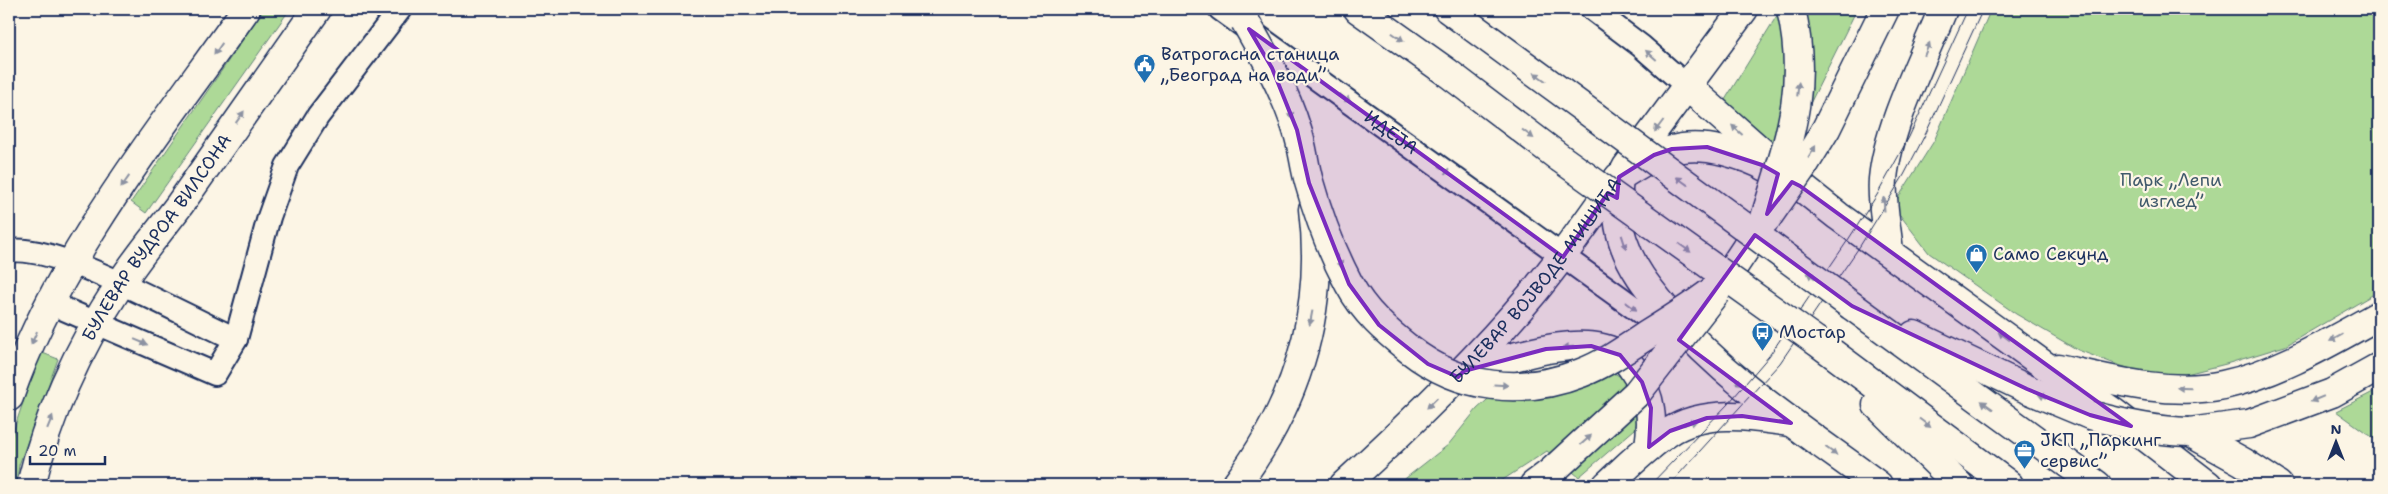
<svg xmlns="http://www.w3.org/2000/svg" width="2388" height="494" font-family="'Shantell Sans',sans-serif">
<rect width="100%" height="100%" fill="#fcf5e5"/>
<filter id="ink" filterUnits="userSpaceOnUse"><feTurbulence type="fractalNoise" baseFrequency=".02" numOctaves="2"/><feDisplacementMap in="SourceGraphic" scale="10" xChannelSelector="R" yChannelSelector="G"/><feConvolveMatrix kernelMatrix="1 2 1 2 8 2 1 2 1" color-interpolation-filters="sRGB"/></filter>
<g filter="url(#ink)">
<!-- green -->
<g fill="#add997" stroke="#64847a">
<polygon points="264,9 290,9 146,213 131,202"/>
<polygon points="1781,9 1857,9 1784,156 1720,108"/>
<polygon points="1991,9 2379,9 2379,291 2285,346 2226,364 2174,377 2144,373 2115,364 2078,350 2016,314 1929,253 1893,206 1934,141"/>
<polygon points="40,352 58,359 19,465 16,485 9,485 9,444"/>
<polygon points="1554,366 1605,368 1630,382 1641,406 1635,429 1579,477 1547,451 1495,485 1397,485 1448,445 1477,409 1516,374"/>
<polygon points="2379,389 2379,442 2336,411"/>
</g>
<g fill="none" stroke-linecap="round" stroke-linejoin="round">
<defs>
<g id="minor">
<path id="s1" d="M1220 9 1672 335"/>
<polyline points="1592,9 1641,46 1688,87"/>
<path d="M9 251C59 243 185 317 236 339"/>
<polyline points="50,303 215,374 236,339 269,217 287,166 318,116 400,9"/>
</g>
<g id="secondary">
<polyline points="1626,168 1744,9"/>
<polyline points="1722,284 1764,221"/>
<path d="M9 397C58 255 160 131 246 9"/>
<path id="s2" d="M31 485C48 414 79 347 119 286 137 257 160 231 180 204 225 139 271 74 317 9"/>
<polyline points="1534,485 1550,473"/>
</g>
<g id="primary">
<path id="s3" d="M1344 485C1411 424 1475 362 1533 293 1564 256 1591 216 1619 177"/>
</g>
<g id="trunk">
<polyline points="1358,9 1448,73 1560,158"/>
<polyline points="1448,9 1594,116"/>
<polyline points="1688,87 1800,186 1838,216 2044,365 2113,412 2208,485"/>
<path d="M1768 168C1755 160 1739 155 1724 151 1679 140 1657 153 1619 177 1617 199 1616 220 1623 241 1632 269 1649 289 1667 311 1727 382 1805 431 1878 485"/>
<path d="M1889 252C1887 228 1881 203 1883 179 1888 126 1923 59 1943 9"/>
<polyline points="1852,306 2097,485"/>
<polyline points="1914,335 2027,389 2090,415"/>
<polyline points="1816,341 2009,485"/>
<path d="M2058 368C2111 380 2169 396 2223 385 2279 373 2330 342 2379 315"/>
<path d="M1464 371C1506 360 1583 330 1621 356 1628 361 1632 367 1636 374 1652 397 1653 420 1649 447"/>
<polyline points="1877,405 1959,485"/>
<polyline points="2189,432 2249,424 2332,393 2379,367"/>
<polyline points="2189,432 2243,462 2278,485"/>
<path d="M1236 485C1297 403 1326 312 1313 209"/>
<path d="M1607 485C1627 467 1646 447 1669 432 1704 409 1750 416 1789 422"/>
</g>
</defs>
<!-- minor casing -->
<use href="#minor" stroke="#1b2f5e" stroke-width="26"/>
<!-- secondary casing -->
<use href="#secondary" stroke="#1b2f5e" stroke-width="31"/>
<!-- primary casing -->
<use href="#primary" stroke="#1b2f5e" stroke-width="31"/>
<!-- trunk casing -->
<use href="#trunk" stroke="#1b2f5e" stroke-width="31"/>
<!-- minor -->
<use href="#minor" stroke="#fcf5e5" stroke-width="22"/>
<!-- secondary -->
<use href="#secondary" stroke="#fcf5e5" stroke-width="28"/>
<!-- primary -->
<use href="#primary" stroke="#fcf5e5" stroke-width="28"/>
<!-- trunk -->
<use href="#trunk" stroke="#fcf5e5" stroke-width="28"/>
<!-- tram -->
<g stroke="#1b2f5e" stroke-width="1">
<polyline points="1650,485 1728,404 1769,356 1848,240 1877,195 1909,137 1968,9"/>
<polyline points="1669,485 1780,363 1860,246 1904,175 1926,133 1983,9"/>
</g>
<defs>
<g id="secondary-bridge">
<polyline points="1767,218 1804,165 1826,129 1885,9"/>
<polyline points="1550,473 1637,393 1716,292"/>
</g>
<g id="trunk-bridge">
<path d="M1245 21C1265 56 1285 91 1297 130 1303 147 1304 165 1309 182 1318 214 1333 254 1349 284 1364 312 1386 331 1410 350 1460 389 1522 396 1581 373 1605 364 1626 349 1647 335 1673 319 1698 303 1722 284"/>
<polyline points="1594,116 1852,306"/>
<polyline points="1560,158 1816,341"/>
<path d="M1764 221C1787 144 1810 91 1791 9"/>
<path d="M2090 415C2123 424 2155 431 2189 432"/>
</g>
</defs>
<!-- secondary-bridge casing -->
<use href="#secondary-bridge" stroke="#1b2f5e" stroke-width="31" stroke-linecap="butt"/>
<!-- trunk-bridge casing -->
<use href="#trunk-bridge" stroke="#1b2f5e" stroke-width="31" stroke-linecap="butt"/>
<!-- secondary-bridge -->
<use href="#secondary-bridge" stroke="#fcf5e5" stroke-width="28"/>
<!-- trunk-bridge -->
<use href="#trunk-bridge" stroke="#fcf5e5" stroke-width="28"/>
</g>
<!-- one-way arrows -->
<defs><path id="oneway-solid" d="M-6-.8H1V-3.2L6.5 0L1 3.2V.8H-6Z" transform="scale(1.25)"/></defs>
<g fill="#8c92a2">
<use href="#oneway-solid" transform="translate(1398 37) rotate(35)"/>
<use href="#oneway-solid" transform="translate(218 49) rotate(125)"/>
<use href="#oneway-solid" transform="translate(1927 49) rotate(-68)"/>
<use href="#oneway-solid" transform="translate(1651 55) rotate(-139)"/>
<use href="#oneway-solid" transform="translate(1540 77) rotate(-144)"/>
<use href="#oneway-solid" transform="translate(1798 89) rotate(-84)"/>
<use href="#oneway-solid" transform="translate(1345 98) rotate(36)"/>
<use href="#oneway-solid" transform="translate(1290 112) rotate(68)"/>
<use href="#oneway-solid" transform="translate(240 117) rotate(-55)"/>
<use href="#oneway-solid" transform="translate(1659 126) rotate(127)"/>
<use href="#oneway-solid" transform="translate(1737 130) rotate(-138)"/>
<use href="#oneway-solid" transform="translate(1528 134) rotate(37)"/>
<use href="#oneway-solid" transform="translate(1812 152) rotate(-60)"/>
<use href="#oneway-solid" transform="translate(1445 170) rotate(36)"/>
<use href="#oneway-solid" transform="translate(1682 181) rotate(-144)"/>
<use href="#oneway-solid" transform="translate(125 182) rotate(125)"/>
<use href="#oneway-solid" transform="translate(1884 204) rotate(-94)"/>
<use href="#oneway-solid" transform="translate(1624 242) rotate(72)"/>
<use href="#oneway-solid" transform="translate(1685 248) rotate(36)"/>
<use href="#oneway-solid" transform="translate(1339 261) rotate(67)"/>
<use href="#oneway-solid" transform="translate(1813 277) rotate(-144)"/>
<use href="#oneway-solid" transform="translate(1631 306) rotate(36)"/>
<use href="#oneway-solid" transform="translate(1311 318) rotate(101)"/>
<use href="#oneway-solid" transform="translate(2004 336) rotate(-144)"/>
<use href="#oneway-solid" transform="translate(34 338) rotate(114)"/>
<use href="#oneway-solid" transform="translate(2336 338) rotate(152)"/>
<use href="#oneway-solid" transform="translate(141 342) rotate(23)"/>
<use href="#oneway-solid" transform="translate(1570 347) rotate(177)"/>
<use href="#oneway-solid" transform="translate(1736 380) rotate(38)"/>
<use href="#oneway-solid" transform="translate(1501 385) rotate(4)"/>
<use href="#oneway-solid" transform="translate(2184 388) rotate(-179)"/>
<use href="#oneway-solid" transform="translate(2045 397) rotate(-158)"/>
<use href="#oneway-solid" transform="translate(2317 399) rotate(157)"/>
<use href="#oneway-solid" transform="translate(1432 403) rotate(135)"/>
<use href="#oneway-solid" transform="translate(1987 405) rotate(-144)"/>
<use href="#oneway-solid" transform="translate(50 422) rotate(-68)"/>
<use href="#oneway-solid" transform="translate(1690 423) rotate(-18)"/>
<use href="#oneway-solid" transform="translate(1925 423) rotate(37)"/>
<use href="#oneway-solid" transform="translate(1586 440) rotate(-42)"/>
<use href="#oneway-solid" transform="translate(1831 451) rotate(36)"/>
</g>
</g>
<!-- marked area -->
<path fill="#7b2cbf" fill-opacity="0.2" stroke="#7b2cbf" stroke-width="4" stroke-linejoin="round" d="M1249 29 1563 257 1608 193 1617 198 1619 177 1654 155 1672 149 1707 147 1762 165 1778 174 1767 214 1792 182 1800 186 2131 426 2090 415 2027 389 1852 306 1755 235 1679 340 1791 423 1742 416 1707 418 1670 431 1649 447 1651 408 1642 382 1620 355 1591 346 1546 349 1464 371 1458 377 1428 364 1379 325 1349 284 1309 183 1297 130 1272 68Z"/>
<!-- icons -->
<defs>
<symbol id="civic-pin" viewBox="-11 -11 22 30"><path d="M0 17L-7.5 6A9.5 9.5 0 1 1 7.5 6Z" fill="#1f6fb2" stroke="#fcf5e5"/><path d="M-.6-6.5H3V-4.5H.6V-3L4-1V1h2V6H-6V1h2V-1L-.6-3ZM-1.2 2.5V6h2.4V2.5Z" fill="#fff"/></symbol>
<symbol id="shop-pin" viewBox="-11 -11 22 30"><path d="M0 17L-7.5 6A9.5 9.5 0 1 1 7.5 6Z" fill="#1f6fb2" stroke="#fcf5e5"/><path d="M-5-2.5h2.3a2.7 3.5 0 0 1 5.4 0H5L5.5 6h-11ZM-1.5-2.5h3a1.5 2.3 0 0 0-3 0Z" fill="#fff"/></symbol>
<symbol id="bus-pin" viewBox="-11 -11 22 30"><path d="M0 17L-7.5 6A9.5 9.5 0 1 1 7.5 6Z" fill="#1f6fb2" stroke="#fcf5e5"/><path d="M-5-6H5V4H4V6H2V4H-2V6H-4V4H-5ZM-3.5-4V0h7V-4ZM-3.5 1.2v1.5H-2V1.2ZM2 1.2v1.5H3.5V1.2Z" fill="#fff"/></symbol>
<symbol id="office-pin" viewBox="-11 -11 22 30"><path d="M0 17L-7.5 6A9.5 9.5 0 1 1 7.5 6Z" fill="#1f6fb2" stroke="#fcf5e5"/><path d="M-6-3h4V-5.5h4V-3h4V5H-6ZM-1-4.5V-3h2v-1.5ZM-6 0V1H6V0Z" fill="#fff"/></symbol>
</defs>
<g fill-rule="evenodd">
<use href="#civic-pin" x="1132" y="52" width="25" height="34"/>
<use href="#shop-pin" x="1964" y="242" width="25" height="34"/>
<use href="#bus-pin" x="1750" y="320" width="25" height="34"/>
<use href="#office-pin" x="2012" y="438" width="25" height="34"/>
</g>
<g text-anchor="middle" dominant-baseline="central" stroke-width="4.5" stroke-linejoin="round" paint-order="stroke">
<!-- poi labels -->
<g font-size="18" fill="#1b2f5e" stroke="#fcf5e5" text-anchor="start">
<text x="1161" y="54">Ватрогасна станица<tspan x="1161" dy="21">„Београд на води”</tspan></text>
<text x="1993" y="254">Само Секунд</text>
<text x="1779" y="332">Мостар</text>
<text x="2040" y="440">ЈКП „Паркинг<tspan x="2040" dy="21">сервис”</tspan></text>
</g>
<!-- street labels -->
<g font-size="18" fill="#1b2f5e" stroke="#fcf5e5">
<text stroke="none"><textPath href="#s1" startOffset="211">ИДЕЈА</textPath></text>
<text stroke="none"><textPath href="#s2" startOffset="280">БУЛЕВАР ВУДРОА ВИЛСОНА</textPath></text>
<text stroke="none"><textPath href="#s3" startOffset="281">БУЛЕВАР ВОЈВОДЕ МИШИЋА</textPath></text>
</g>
<!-- park labels -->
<g font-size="18" fill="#405a6c" stroke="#fcf5e5">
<text x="2171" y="180">Парк „Лепи<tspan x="2171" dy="21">изглед”</tspan></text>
</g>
</g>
<!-- margin -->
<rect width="2388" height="494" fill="none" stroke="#fcf5e5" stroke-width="30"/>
<rect x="15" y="15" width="2358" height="464" fill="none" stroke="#1b2f5e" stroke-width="2" filter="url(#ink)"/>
<!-- north arrow -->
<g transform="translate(2336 442)" stroke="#fcf5e5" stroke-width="4" paint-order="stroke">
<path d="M0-4L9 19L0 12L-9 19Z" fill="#1b2f5e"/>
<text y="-8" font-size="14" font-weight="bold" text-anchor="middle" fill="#1b2f5e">N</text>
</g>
<!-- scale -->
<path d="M30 456v8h75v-8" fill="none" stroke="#1b2f5e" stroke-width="2.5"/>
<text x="38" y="456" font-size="15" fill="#1b2f5e" stroke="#fcf5e5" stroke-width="4" paint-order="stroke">20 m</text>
</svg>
